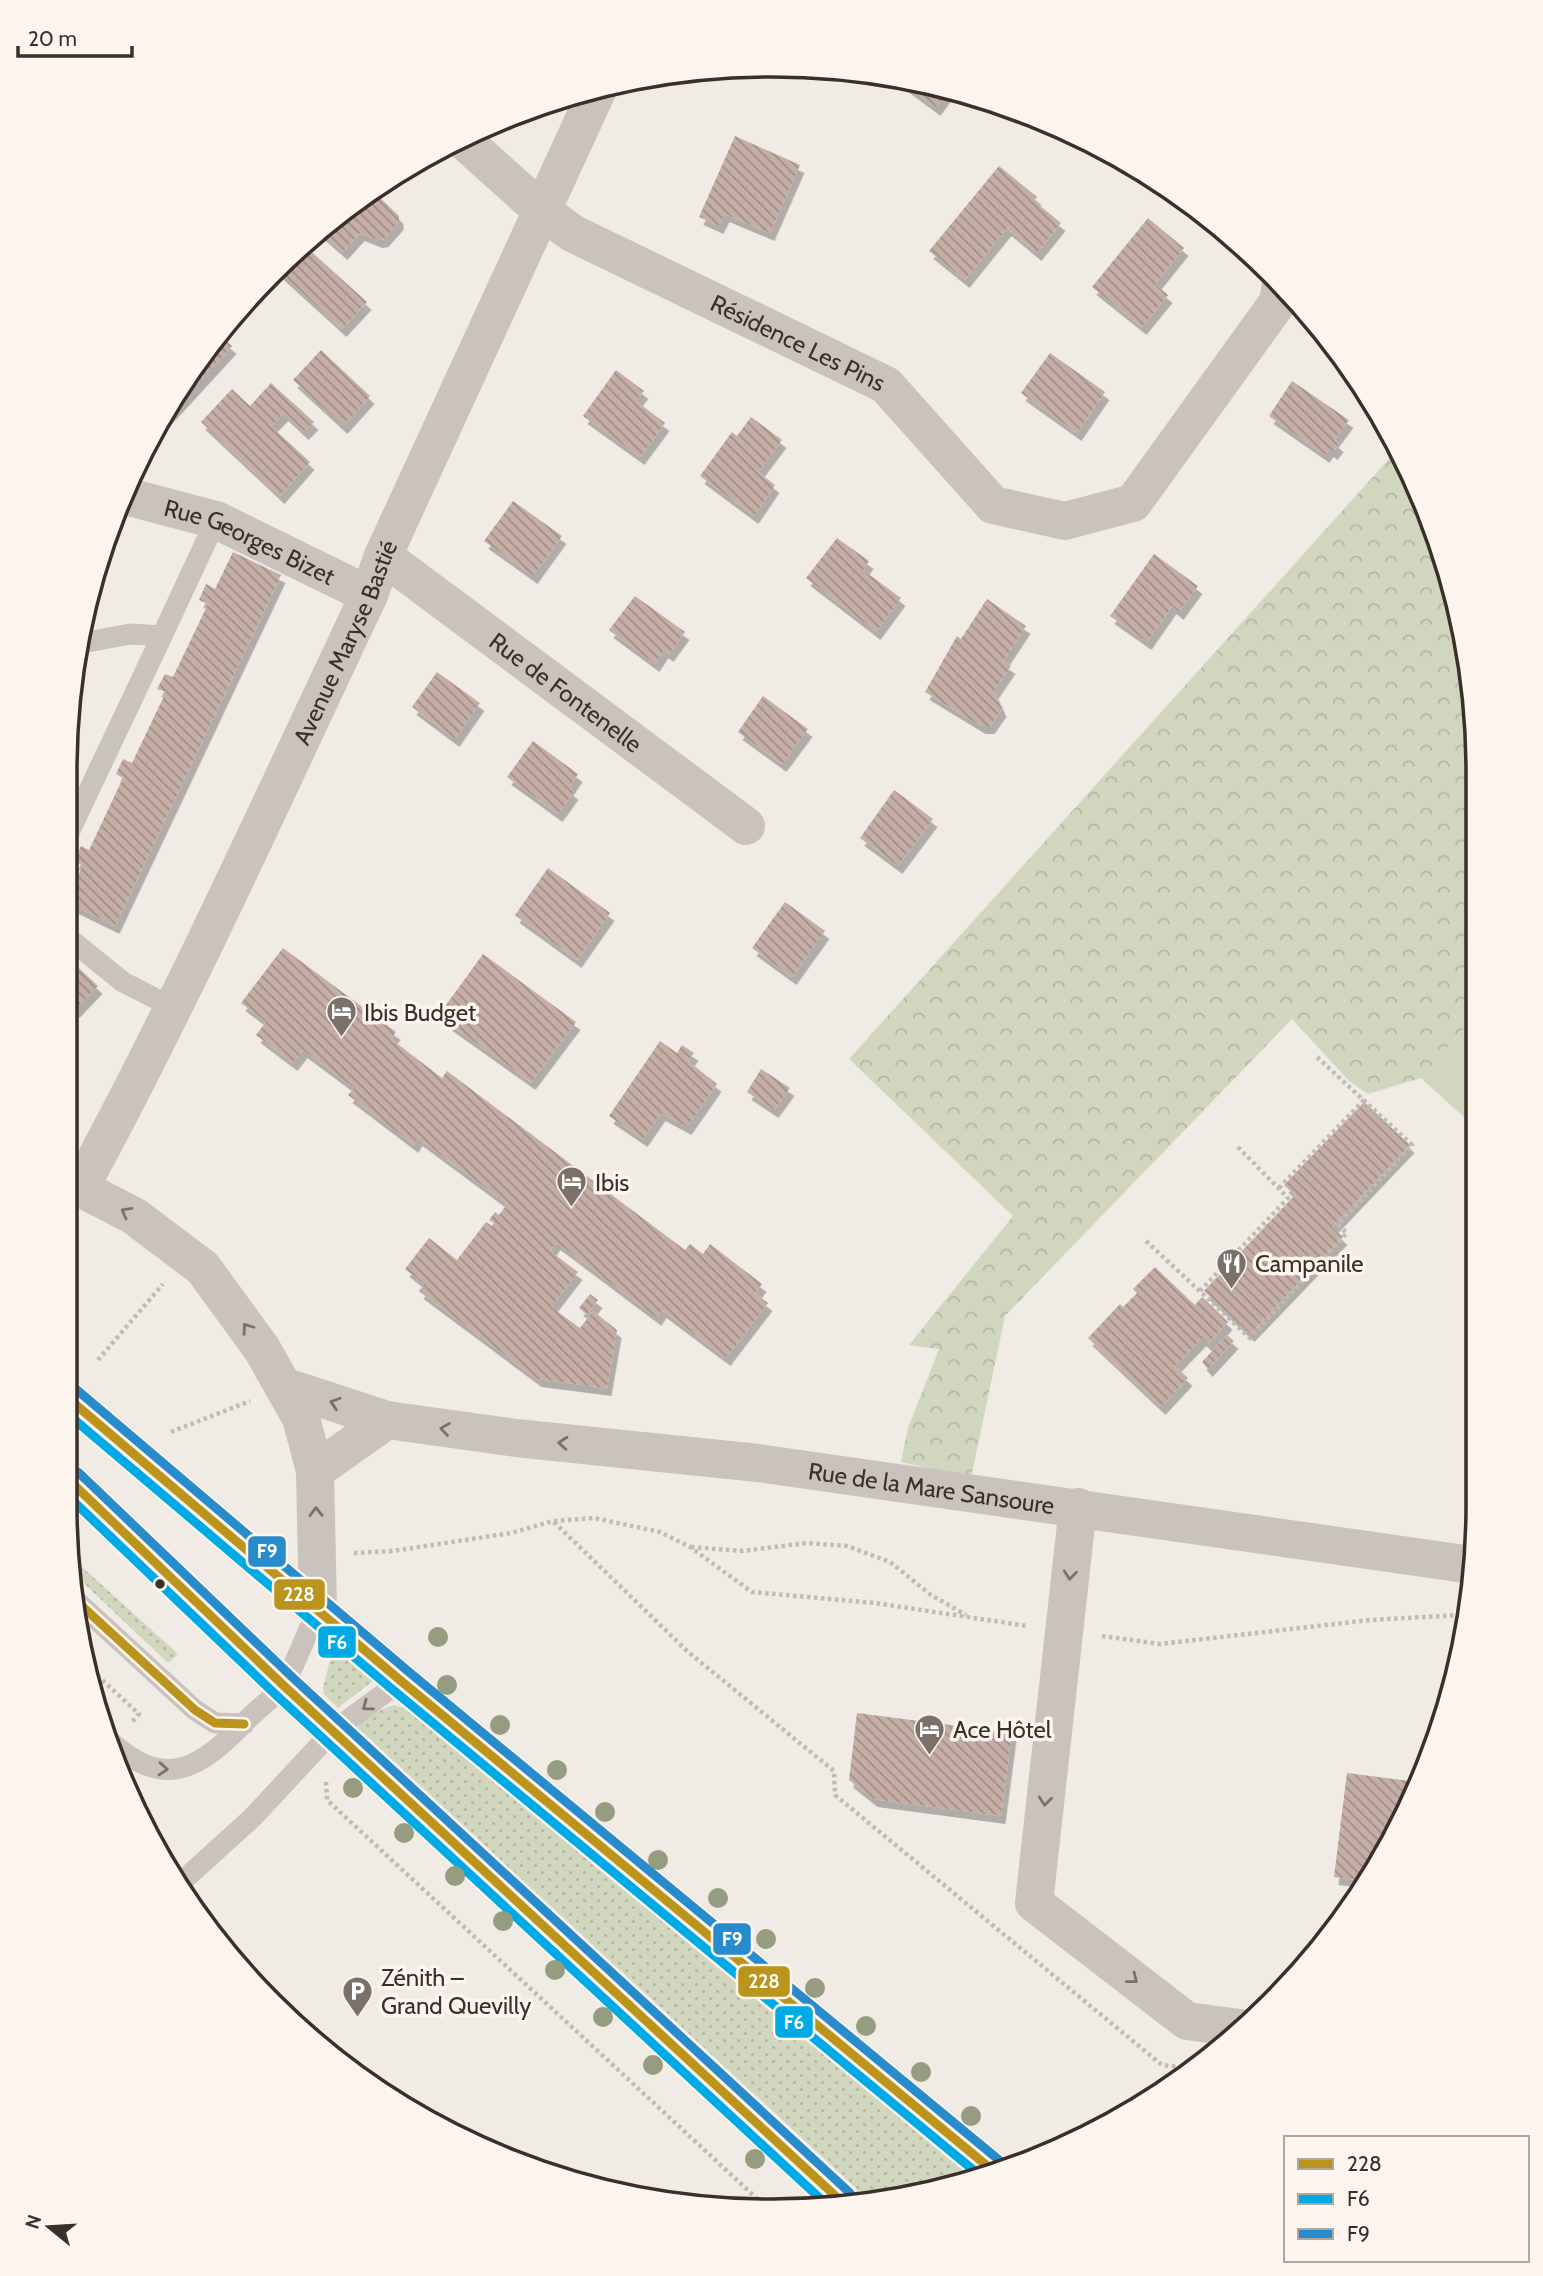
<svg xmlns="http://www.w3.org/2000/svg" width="1543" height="2276" font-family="Cabin,sans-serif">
<defs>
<pattern id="grass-dots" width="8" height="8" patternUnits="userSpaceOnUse" patternTransform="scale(1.75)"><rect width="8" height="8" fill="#d1d6be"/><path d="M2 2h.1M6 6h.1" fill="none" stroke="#b4b8a3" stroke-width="1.8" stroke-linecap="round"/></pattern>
<pattern id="forest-crowns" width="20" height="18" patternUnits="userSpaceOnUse" patternTransform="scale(1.75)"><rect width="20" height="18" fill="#d1d6be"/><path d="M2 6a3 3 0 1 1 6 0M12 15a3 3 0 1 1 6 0" fill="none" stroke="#b4b8a3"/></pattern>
<pattern id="building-back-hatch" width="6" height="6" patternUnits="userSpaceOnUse" patternTransform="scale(1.75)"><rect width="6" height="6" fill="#c5aea6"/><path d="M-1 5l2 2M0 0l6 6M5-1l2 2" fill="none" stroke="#a18e87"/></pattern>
<filter id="shadow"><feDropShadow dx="4.5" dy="8" stdDeviation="0" flood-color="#0004"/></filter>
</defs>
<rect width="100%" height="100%" fill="#f0ebe5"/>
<!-- grass -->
<g fill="url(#grass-dots)">
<polygon points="71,1557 178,1654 168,1663 71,1571"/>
<polygon points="336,1637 387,1670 338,1708 324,1694 323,1688"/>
<polygon points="394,1705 413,1711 981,2178 910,2198 869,2200 357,1727 367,1715"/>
</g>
<!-- forest -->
<polygon fill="url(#forest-crowns)" points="1397,450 1424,501 1465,633 1478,772 1478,1013 1421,1078 1368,1094 1349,1081 1292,1019 1005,1316 971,1478 901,1462 908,1428 939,1349 909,1345 1013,1216 849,1059"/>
<!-- pitch -->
<polygon fill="#d1d6be" points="1478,1013 1478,1130 1421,1078"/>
<!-- building -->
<g fill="url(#building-back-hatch)" filter="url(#shadow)">
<polygon points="910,79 949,90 936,108 905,85"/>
<polygon points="735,136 800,165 770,233 725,214 719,226 699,217"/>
<polygon points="999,166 1037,197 1034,201 1061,223 1037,253 1007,228 965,280 929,251"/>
<polygon points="372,190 399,216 399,222 384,239 378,240 360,233 343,252 320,232"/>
<polygon points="1148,218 1184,248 1155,284 1168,295 1142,327 1092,287"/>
<polygon points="304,245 367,302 342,329 276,269"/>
<polygon points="219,335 232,346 165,419 163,418 206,350"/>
<polygon points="321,350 370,396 343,426 293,380"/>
<polygon points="1050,353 1105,392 1077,433 1021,393"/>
<polygon points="616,370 644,391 636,401 665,423 640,457 583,416"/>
<polygon points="1292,381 1349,420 1334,440 1339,444 1333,452 1329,449 1325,455 1269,416"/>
<polygon points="271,383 314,422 304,432 284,413 271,426 310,462 280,496 201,422 232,389 250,406"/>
<polygon points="751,417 782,440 758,472 775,485 754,516 700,476 732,432 737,436"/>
<polygon points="513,501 562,536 533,576 484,541"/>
<polygon points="837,538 869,561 863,570 901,598 876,632 806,578"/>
<polygon points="233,552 281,575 115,926 66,902 83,865 74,862 81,846 89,850 123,778 116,774 123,759 132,763 166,692 157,689 165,674 173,677 208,604 199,600 206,584 215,589"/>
<polygon points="1154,554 1198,586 1179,612 1172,606 1147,642 1110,616"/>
<polygon points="635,596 685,632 669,654 664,650 655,664 609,630"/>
<polygon points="987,599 1026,626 1003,661 1011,666 994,691 1002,709 990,726 981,726 925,692 957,636 961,639"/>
<polygon points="437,672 480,703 455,739 412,707"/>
<polygon points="763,696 808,729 782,764 738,732"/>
<polygon points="533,741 578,774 569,788 574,792 558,814 507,777"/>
<polygon points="894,790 933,819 898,866 860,838"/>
<polygon points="548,868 610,913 577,960 515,915"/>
<polygon points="785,902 825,931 792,977 752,948"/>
<polygon points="283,948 396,1032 391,1039 442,1078 447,1071 685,1250 690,1244 703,1254 710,1244 762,1284 755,1293 768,1303 726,1358 662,1310 657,1318 556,1242 550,1251 578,1272 551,1307 580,1328 593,1311 617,1330 607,1388 537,1379 419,1291 424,1284 405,1269 429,1238 457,1260 486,1222 492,1226 494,1223 489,1220 495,1212 499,1215 507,1204 418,1138 414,1145 348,1095 354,1088 303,1050 293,1063 256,1035 266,1022 241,1003"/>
<polygon points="483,954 576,1022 531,1082 438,1016"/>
<polygon points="66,956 98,986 75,1010 66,1001"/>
<polygon points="660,1041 677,1053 682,1045 694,1053 688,1061 717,1084 687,1127 661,1113 643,1139 609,1116"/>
<polygon points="761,1069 790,1088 774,1110 747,1092"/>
<polygon points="1364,1102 1410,1145 1332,1227 1343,1237 1250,1334 1204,1291 1295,1195 1284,1185"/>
<polygon points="1155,1267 1195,1305 1202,1297 1228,1322 1208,1344 1202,1338 1175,1366 1188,1378 1161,1407 1088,1338 1120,1304 1123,1307 1137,1293 1133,1289"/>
<polygon points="590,1294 598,1300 587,1315 579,1308"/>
<polygon points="1227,1335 1234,1341 1208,1369 1202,1362"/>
<polygon points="857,1713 1012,1733 1001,1816 873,1799 849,1780"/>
<polygon points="1347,1773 1417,1782 1405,1817 1366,1881 1334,1877"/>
</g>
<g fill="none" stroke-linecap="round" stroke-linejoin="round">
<!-- path -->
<g stroke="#c2bbb5" stroke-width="4.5" stroke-dasharray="3.5 3.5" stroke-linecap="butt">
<polyline points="1279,1188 1364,1100"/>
<polyline points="1146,1241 1250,1338 1347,1233 1338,1225 1412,1145 1317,1057"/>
<polyline points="1200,1291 1288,1198 1236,1145"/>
<polyline points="98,1360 163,1284"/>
<polyline points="171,1432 250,1401"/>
<polyline points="554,1522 687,1651 834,1771 835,1795 1162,2065 1188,2068"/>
<polyline points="691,1547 742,1551 807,1543 847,1546 890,1562 931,1595 966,1615"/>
<polyline points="354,1553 393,1551 511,1533 553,1521 594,1518 660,1532 690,1547 752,1592 875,1603 1027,1626"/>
<polyline points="1102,1636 1160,1644 1370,1620 1460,1615 1467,1618"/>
<polyline points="87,1666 139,1714 131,1723"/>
<polyline points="326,1782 327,1800 766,2207"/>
</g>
<!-- lane -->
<g stroke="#c9c2bd" stroke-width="21">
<polyline points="77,644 130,634 162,636 216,520"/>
<polyline points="65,841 162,636"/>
<polyline points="66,936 123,982 174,1008"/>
<polyline points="71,1596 195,1710 215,1723 244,1724"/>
<path d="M105 1737C165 1793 199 1770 249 1718 260 1707 275 1697 284 1684 297 1661 306 1634 318 1610"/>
<polyline points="178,1885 252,1818 333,1731 401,1681"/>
</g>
<!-- street -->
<g stroke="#c9c2bd" stroke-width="38">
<path id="s1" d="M462 139 541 210 572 233 886 385 993 505 1065 521 1133 503 1278 302 1281 284"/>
<path id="s2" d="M125 496 216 520 369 595"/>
<path id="s3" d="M383 556 746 826"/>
<polyline points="68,1185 80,1188 134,1216 203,1268 262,1349 301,1418 315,1471 318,1610"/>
<path id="s4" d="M80 1188C185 994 275 794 369 595L383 556 598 89"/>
<path id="s5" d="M283 1386 387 1420 516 1438 758 1463 1472 1565"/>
<polyline points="315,1471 387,1420"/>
<polyline points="1078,1507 1034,1903 1187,2021 1240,2028"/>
</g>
<!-- secondary -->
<g stroke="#bab2ad" stroke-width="38">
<polyline points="69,1399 401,1681 997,2174"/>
<polyline points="70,1481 283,1685 842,2202"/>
</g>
<defs>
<g id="bus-1">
<polyline points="69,1399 401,1681 997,2174"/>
<polyline points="70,1481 283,1685 842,2202"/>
<polyline points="71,1596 195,1710 215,1723 244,1724"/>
</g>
<g id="bus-2">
<polyline points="70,1416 393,1690 983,2178"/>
<polyline points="70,1498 275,1694 825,2203"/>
</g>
<g id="bus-3">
<polyline points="77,1390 409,1672 1005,2165"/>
<polyline points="78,1472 291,1676 850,2193"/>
</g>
</defs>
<!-- bus-1 casing -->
<use href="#bus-1" stroke="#fcf5ed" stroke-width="14"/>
<!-- bus-2 casing -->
<use href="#bus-2" stroke="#fcf5ed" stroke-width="14"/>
<!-- bus-3 casing -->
<use href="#bus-3" stroke="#fcf5ed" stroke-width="14"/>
<!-- bus-1 -->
<use href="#bus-1" stroke="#ba941c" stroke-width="9"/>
<!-- bus-2 -->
<use href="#bus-2" stroke="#00abe5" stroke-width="9"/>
<!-- bus-3 -->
<use href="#bus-3" stroke="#288bcb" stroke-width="9"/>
</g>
<!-- trees -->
<g fill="#959c7f">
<circle cx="438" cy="1637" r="10"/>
<circle cx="447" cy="1685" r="10"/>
<circle cx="500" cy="1725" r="10"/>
<circle cx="557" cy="1770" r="10"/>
<circle cx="353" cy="1788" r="10"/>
<circle cx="605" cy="1812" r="10"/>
<circle cx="404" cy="1833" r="10"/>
<circle cx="658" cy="1860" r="10"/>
<circle cx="455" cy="1876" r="10"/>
<circle cx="718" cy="1898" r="10"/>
<circle cx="503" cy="1921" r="10"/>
<circle cx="766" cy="1939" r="10"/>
<circle cx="555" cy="1970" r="10"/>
<circle cx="815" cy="1988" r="10"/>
<circle cx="603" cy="2017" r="10"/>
<circle cx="866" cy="2026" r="10"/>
<circle cx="653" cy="2065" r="10"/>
<circle cx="921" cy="2072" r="10"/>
<circle cx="971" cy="2116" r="10"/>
<circle cx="755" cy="2159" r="10"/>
</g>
<!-- one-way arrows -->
<defs><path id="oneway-chevron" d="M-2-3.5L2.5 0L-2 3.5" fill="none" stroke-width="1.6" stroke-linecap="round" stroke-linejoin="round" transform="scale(1.75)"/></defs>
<g stroke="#7b716c">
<use href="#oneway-chevron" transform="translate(126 1212) rotate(-151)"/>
<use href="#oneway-chevron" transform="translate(247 1328) rotate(-126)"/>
<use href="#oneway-chevron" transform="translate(335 1403) rotate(-162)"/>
<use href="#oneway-chevron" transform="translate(445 1429) rotate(-172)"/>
<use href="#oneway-chevron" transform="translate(563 1443) rotate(-175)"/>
<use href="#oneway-chevron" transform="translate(316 1512) rotate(-91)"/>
<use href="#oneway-chevron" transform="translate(1070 1575) rotate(96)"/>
<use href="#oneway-chevron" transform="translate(367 1706) rotate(144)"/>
<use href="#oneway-chevron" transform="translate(163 1769) rotate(4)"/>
<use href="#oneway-chevron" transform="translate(1045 1801) rotate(96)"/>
<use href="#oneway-chevron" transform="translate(1133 1979) rotate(38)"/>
</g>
<!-- icons -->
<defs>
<symbol id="hotel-pin" viewBox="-11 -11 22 30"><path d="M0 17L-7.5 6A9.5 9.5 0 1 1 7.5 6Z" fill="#7a716b" stroke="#fcf5ed"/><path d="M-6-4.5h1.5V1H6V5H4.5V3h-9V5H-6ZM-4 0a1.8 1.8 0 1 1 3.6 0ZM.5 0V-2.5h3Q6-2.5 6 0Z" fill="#fff"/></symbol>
<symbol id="restaurant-pin" viewBox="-11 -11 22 30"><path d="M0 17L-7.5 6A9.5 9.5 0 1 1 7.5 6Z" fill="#7a716b" stroke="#fcf5ed"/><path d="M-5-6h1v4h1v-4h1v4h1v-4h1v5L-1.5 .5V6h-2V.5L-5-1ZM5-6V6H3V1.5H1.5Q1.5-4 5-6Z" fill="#fff"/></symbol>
<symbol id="parking-pin" viewBox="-11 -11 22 30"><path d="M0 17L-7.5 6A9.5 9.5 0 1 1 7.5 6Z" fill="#7a716b" stroke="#fcf5ed"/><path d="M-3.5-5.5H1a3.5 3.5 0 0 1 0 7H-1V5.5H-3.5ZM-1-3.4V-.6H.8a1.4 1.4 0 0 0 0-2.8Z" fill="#fff"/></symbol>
</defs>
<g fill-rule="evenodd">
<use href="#hotel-pin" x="324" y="994" width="35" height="47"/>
<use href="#hotel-pin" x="554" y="1164" width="35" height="47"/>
<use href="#restaurant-pin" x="1214" y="1246" width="35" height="47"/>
<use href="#hotel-pin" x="912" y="1712" width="35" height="47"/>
<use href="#parking-pin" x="340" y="1974" width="35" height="47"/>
</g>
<!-- markers -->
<circle fill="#3b2f2a" stroke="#fcf5ed" stroke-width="2.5" cx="160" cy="1584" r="6"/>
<g text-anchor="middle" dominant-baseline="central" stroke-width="7" stroke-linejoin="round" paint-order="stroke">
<!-- street labels -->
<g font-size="24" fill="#3b2f2a" stroke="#fcf5ed">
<text stroke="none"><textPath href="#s1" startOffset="396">Résidence Les Pins</textPath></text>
<text stroke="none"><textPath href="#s2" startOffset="133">Rue Georges Bizet</textPath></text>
<text stroke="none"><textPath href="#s4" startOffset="607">Avenue Maryse Bastié</textPath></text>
<text stroke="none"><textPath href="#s3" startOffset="228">Rue de Fontenelle</textPath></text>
<text stroke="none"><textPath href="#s5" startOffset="658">Rue de la Mare Sansoure</textPath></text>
</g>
<!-- poi labels -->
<g font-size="24" fill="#3b2f2a" stroke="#fcf5ed" text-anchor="start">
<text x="364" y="1012">Ibis Budget</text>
<text x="595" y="1182">Ibis</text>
<text x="1255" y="1263">Campanile</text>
<text x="953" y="1729">Ace Hôtel</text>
<text x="381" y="1977">Zénith –<tspan x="381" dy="28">Grand Quevilly</tspan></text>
</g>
</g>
<!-- crop -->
<path d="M0 0H1543V2276H0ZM771 77H772A694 694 0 0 1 1466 771V1505A694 694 0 0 1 772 2199H771A694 694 0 0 1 77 1505V771A694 694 0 0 1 771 77Z" fill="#fcf5ed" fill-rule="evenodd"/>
<path fill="none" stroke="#3b2f2a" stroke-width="3.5" d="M771 77H772A694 694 0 0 1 1466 771V1505A694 694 0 0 1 772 2199H771A694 694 0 0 1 77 1505V771A694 694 0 0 1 771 77Z"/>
<g stroke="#fcf5ed" stroke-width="2.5">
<rect x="247" y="1535" width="40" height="33" rx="7" fill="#288bcb"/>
<rect x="273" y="1578" width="53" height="33" rx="7" fill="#ba941c"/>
<rect x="317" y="1625" width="40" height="34" rx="7" fill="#00abe5"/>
<rect x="712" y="1922" width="40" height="34" rx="7" fill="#288bcb"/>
<rect x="737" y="1965" width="54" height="33" rx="7" fill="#ba941c"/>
<rect x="774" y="2005" width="40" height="34" rx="7" fill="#00abe5"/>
</g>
<g font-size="19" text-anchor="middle" font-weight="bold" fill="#fff">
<text x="267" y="1558">F9</text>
<text x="299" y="1601">228</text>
<text x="337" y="1649">F6</text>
<text x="732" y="1946">F9</text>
<text x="764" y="1988">228</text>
<text x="794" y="2029">F6</text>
</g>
<!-- legend -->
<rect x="1284" y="2136" width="245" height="126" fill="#fcf5ed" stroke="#afa69f" stroke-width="2"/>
<rect x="1298" y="2159" width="35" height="10" fill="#ba941c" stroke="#afa69f" stroke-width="2"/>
<text x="1347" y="2171" font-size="21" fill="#3b2f2a">228</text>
<rect x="1298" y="2194" width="35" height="10" fill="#00abe5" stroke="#afa69f" stroke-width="2"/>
<text x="1347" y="2206" font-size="21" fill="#3b2f2a">F6</text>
<rect x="1298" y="2229" width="35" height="10" fill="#288bcb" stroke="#afa69f" stroke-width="2"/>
<text x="1347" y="2241" font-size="21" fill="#3b2f2a">F9</text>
<!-- north arrow -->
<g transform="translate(49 2227) rotate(288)" stroke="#fcf5ed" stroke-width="5" paint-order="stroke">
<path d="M0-5L12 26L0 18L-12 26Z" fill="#3b2f2a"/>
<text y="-10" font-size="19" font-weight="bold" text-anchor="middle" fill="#3b2f2a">N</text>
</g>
<!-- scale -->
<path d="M18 46v10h114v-10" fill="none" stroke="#3b2f2a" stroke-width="3.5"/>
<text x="28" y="46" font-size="21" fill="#3b2f2a" stroke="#fcf5ed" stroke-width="5" paint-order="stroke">20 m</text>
</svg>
